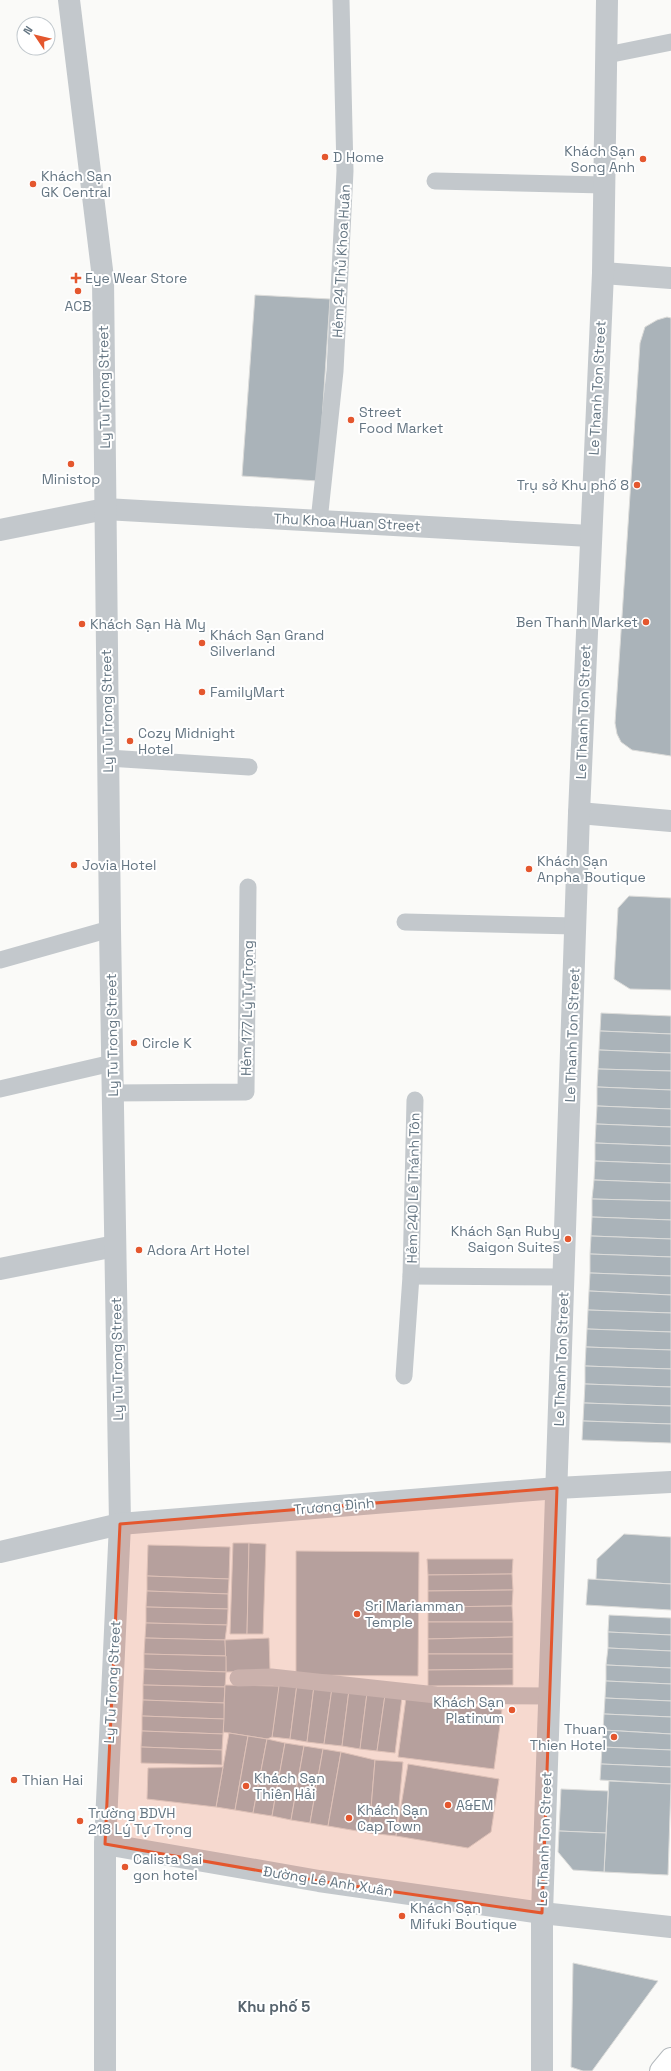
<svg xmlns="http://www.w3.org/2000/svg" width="671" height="2071" font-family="'Space Grotesk',sans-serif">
<rect width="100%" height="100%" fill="#fafaf8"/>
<!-- building -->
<g fill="#aab3b9" stroke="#dcdcda">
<polygon points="255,295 330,299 318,481 242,476"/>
<polygon points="667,317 671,318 671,756 632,750 621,742 617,734 615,723 640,343 645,327 657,320"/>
<polygon points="629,896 671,898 671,990 630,989 614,979 618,908"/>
<polygon points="601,1013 671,1016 671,1034 600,1031"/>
<polygon points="600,1031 671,1034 671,1053 599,1050"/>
<polygon points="599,1050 671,1053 671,1071 598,1069"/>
<polygon points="598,1069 671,1071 671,1090 597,1087"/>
<polygon points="597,1087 671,1090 671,1109 597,1106"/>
<polygon points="597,1106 671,1109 671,1127 596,1124"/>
<polygon points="596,1124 671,1127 671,1146 595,1143"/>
<polygon points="595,1143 671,1146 671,1164 595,1161"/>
<polygon points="595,1161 671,1164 671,1183 594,1180"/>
<polygon points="594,1180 671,1183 671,1201 592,1199"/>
<polygon points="592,1199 671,1201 671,1220 592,1217"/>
<polygon points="592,1217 671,1220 671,1239 591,1236"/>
<polygon points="591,1236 671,1239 671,1257 590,1254"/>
<polygon points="590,1254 671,1257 671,1276 590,1273"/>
<polygon points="590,1273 671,1276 671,1295 589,1291"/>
<polygon points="589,1291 671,1295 671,1313 588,1310"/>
<polygon points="588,1310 671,1313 671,1332 587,1329"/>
<polygon points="587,1329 671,1332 671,1350 586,1347"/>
<polygon points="586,1347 671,1350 671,1369 585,1366"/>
<polygon points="585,1366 671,1369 671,1387 585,1384"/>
<polygon points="585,1384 671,1387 671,1406 584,1403"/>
<polygon points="584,1403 671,1406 671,1424 583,1421"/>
<polygon points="583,1421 671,1424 671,1443 582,1440"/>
<polygon points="624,1534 671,1537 671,1584 596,1579 597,1559"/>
<polygon points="233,1543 249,1543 247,1634 230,1634"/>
<polygon points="249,1543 266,1544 263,1634 247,1634"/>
<polygon points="148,1545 230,1547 229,1579 147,1576"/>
<polygon points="296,1551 419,1552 418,1676 296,1675"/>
<polygon points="427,1559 513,1559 512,1574 428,1575"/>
<polygon points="512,1574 513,1590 428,1591 428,1575"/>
<polygon points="147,1576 229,1579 228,1594 147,1591"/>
<polygon points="588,1579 671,1584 671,1610 586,1605"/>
<polygon points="513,1590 512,1606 428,1607 428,1591"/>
<polygon points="147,1591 228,1594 228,1609 146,1607"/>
<polygon points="512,1606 513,1622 428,1622 428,1607"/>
<polygon points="146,1607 228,1609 227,1625 146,1623"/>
<polygon points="609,1615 671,1618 671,1635 608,1632"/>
<polygon points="428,1622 513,1622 513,1637 428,1639"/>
<polygon points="146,1623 227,1625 225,1640 145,1638"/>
<polygon points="608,1632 671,1635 671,1651 608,1648"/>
<polygon points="513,1637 513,1654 428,1654 428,1639"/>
<polygon points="145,1638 225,1640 226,1656 144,1654"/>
<polygon points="269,1638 270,1671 226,1672 225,1640"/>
<polygon points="608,1648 671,1651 671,1668 606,1665"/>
<polygon points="144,1654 226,1656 226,1672 144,1669"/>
<polygon points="428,1654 513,1654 513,1669 428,1670"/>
<polygon points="606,1665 671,1668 671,1684 606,1681"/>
<polygon points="144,1669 226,1672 225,1687 143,1685"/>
<polygon points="513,1669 513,1685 428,1686 428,1670"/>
<polygon points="606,1681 671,1684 671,1701 605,1698"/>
<polygon points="279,1682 297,1684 290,1739 272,1737"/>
<polygon points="297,1684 314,1686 307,1742 290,1739"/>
<polygon points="143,1685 225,1687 224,1703 143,1700"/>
<polygon points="225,1685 279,1686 272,1737 267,1739 223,1732"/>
<polygon points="314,1686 332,1688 324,1744 307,1742"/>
<polygon points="332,1688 349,1690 342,1746 324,1744"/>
<polygon points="349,1690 367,1693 360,1749 342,1746"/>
<polygon points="367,1693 385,1695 377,1751 360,1749"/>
<polygon points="385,1695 402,1697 395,1753 377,1751"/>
<polygon points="406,1698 502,1710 494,1769 398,1757"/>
<polygon points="605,1698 671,1701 671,1717 604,1714"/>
<polygon points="143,1700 224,1703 224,1719 142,1716"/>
<polygon points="604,1714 671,1717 671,1734 603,1730"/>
<polygon points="142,1716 224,1719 223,1734 142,1731"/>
<polygon points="603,1730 671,1734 671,1750 602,1747"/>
<polygon points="142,1731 223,1734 222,1750 141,1747"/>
<polygon points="229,1733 248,1736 235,1810 216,1807"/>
<polygon points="248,1736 267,1739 253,1813 235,1810"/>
<polygon points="267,1739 285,1743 272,1816 253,1813"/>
<polygon points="285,1743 304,1746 291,1820 272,1816"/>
<polygon points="304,1746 323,1749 310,1823 291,1820"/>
<polygon points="141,1747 222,1750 222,1765 141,1763"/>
<polygon points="602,1747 671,1750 671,1767 601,1764"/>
<polygon points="323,1749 341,1752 328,1826 310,1823"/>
<polygon points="341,1752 375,1760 369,1833 328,1826"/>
<polygon points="375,1760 403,1762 396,1836 369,1833"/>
<polygon points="408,1764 499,1779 491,1832 468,1848 396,1836"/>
<polygon points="601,1764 671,1767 671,1784 600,1780"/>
<polygon points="223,1767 216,1807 147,1799 148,1768"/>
<polygon points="609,1781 671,1784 668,1875 604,1872"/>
<polygon points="561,1789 608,1791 606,1833 559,1831"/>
<polygon points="559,1831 606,1833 604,1872 573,1870 558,1852"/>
<polygon points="573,1963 658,1981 592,2071 583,2071 571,2067"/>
</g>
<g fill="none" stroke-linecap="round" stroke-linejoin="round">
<defs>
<polyline id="primary" points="661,2071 671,2059"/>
</defs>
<!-- primary casing -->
<use href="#primary" stroke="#b5babe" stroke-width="24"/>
<!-- service -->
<g stroke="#c3c8cc" stroke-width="17">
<polyline points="607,55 671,42"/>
<polyline points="435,181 604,185"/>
<polyline points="319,521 335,371 345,171 341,0"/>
<polyline points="108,758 249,767"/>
<polyline points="405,922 575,926"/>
<polyline points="0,960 110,929"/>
<polyline points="0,1089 112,1063"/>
<polyline points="112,1093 246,1092 248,887"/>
<polyline points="411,1276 564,1277"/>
<polyline points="404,1376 411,1276 415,1100"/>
<polyline points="238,1678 271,1677 436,1695 549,1696"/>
</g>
<!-- minor -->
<g stroke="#c3c8cc" stroke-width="22">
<polyline points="603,273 671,278"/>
<polyline points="0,530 105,509 590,536"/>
<polyline points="579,813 671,821"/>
<polyline points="0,1269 115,1246"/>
<polyline points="105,1844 319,1881 542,1913 671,1927"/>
</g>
<!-- tertiary -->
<g stroke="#c3c8cc" stroke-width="22">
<polyline points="69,0 103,278 110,929 120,1524 105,1844 105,2071"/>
<polyline points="0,1552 120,1524 557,1488 671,1482"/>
<polyline points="542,2071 542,1913 579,813 603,273 607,0"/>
</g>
<!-- primary -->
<use href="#primary" stroke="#fff" stroke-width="22"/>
</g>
<!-- marked area -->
<path fill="#e4572e" fill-opacity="0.2" stroke="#e4572e" stroke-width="3" stroke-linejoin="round" d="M557 1488 542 1913 319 1881 105 1844 120 1524Z"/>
<!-- markers -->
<g fill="#e4572e" stroke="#fff" stroke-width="1.5">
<circle cx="325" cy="157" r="4"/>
<circle cx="643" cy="159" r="4"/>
<circle cx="33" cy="184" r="4"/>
<path d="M74 272h4v4h4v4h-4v4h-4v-4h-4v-4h4z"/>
<circle cx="78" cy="291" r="4"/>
<circle cx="351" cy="420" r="4"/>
<circle cx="71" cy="464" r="4"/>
<circle cx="637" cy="485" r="4"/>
<circle cx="646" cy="622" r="4"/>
<circle cx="82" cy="624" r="4"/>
<circle cx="202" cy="643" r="4"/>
<circle cx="202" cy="692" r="4"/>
<circle cx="130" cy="741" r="4"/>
<circle cx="74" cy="865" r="4"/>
<circle cx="529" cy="869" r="4"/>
<circle cx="134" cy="1043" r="4"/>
<circle cx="568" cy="1239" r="4"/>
<circle cx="139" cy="1250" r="4"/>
<circle cx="357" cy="1614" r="4"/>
<circle cx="512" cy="1710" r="4"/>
<circle cx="614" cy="1737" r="4"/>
<circle cx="14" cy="1780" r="4"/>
<circle cx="246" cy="1786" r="4"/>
<circle cx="448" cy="1805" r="4"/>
<circle cx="349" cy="1818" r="4"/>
<circle cx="80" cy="1821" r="4"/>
<circle cx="125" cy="1867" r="4"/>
<circle cx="402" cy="1916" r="4"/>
</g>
<g text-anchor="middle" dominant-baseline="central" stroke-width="4" stroke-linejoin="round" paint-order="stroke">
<!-- poi labels -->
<g font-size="14" fill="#657683" stroke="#fff" text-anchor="start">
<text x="635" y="151" text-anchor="end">Khách Sạn<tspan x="635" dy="16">Song Anh</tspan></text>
<text x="333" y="157">D Home</text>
<text x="41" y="176">Khách Sạn<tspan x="41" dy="16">GK Central</tspan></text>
<text x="85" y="278">Eye Wear Store</text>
<text x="78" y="306" text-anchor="middle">ACB</text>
<text x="359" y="412">Street<tspan x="359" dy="16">Food Market</tspan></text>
<text x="71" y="479" text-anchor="middle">Ministop</text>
<text x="629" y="485" text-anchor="end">Trụ sở Khu phố 8</text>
<text x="638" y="622" text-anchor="end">Ben Thanh Market</text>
<text x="90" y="624">Khách Sạn Hà My</text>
<text x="210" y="635">Khách Sạn Grand<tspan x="210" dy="16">Silverland</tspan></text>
<text x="210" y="692">FamilyMart</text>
<text x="138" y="733">Cozy Midnight<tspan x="138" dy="16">Hotel</tspan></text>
<text x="537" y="861">Khách Sạn<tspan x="537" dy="16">Anpha Boutique</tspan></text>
<text x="82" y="865">Jovia Hotel</text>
<text x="142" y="1043">Circle K</text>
<text x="560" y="1231" text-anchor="end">Khách Sạn Ruby<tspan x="560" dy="16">Saigon Suites</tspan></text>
<text x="147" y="1250">Adora Art Hotel</text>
<text x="365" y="1606">Sri Mariamman<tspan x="365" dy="16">Temple</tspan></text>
<text x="504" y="1702" text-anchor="end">Khách Sạn<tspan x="504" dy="16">Platinum</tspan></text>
<text x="606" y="1729" text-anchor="end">Thuan<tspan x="606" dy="16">Thien Hotel</tspan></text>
<text x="254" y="1778">Khách Sạn<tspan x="254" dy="16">Thiên Hải</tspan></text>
<text x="22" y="1780">Thian Hai</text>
<text x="456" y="1805">A&amp;EM</text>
<text x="357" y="1810">Khách Sạn<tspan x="357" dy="16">Cap Town</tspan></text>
<text x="88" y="1813">Trường BDVH<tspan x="88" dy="16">218 Lý Tự Trọng</tspan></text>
<text x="133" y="1859">Calista Sai<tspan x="133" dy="16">gon hotel</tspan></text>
<text x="410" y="1908">Khách Sạn<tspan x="410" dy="16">Mifuki Boutique</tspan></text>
</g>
<!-- street labels -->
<g font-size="14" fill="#657683" stroke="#fff">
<text transform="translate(341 261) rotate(-87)">Hẻm 24 Thủ Khoa Huân</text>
<text transform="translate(104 387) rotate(-91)">Ly Tu Trong Street</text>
<text transform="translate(597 388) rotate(-87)">Le Thanh Ton Street</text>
<text transform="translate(347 522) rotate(3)">Thu Khoa Huan Street</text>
<text transform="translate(107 711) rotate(-91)">Ly Tu Trong Street</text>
<text transform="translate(583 712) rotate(-88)">Le Thanh Ton Street</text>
<text transform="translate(247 1008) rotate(-89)">Hẻm 177 Lý Tự Trọng</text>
<text transform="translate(112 1035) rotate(-91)">Ly Tu Trong Street</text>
<text transform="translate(572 1035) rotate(-88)">Le Thanh Ton Street</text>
<text transform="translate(413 1188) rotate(-89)">Hẻm 240 Lê Thánh Tôn</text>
<text transform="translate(117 1359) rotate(-91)">Ly Tu Trong Street</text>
<text transform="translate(561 1359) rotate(-88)">Le Thanh Ton Street</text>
<text transform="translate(334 1506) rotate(-5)">Trương Định</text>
<text transform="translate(112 1682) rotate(-87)">Ly Tu Trong Street</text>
<text transform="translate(544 1839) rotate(-88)">Le Thanh Ton Street</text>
<text transform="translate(328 1881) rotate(9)">Đường Lê Anh Xuân</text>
</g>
<!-- neighbourhood labels -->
<g font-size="15" font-weight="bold" fill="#57646e" stroke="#fff">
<text x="274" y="2006">Khu phố 5</text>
</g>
</g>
<!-- north arrow -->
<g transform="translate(36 36) rotate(305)"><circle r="19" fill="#ffffff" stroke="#c1c8cd"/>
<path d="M0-3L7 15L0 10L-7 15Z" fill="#e4572e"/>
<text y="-6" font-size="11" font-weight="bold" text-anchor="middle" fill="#657683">N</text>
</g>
</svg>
